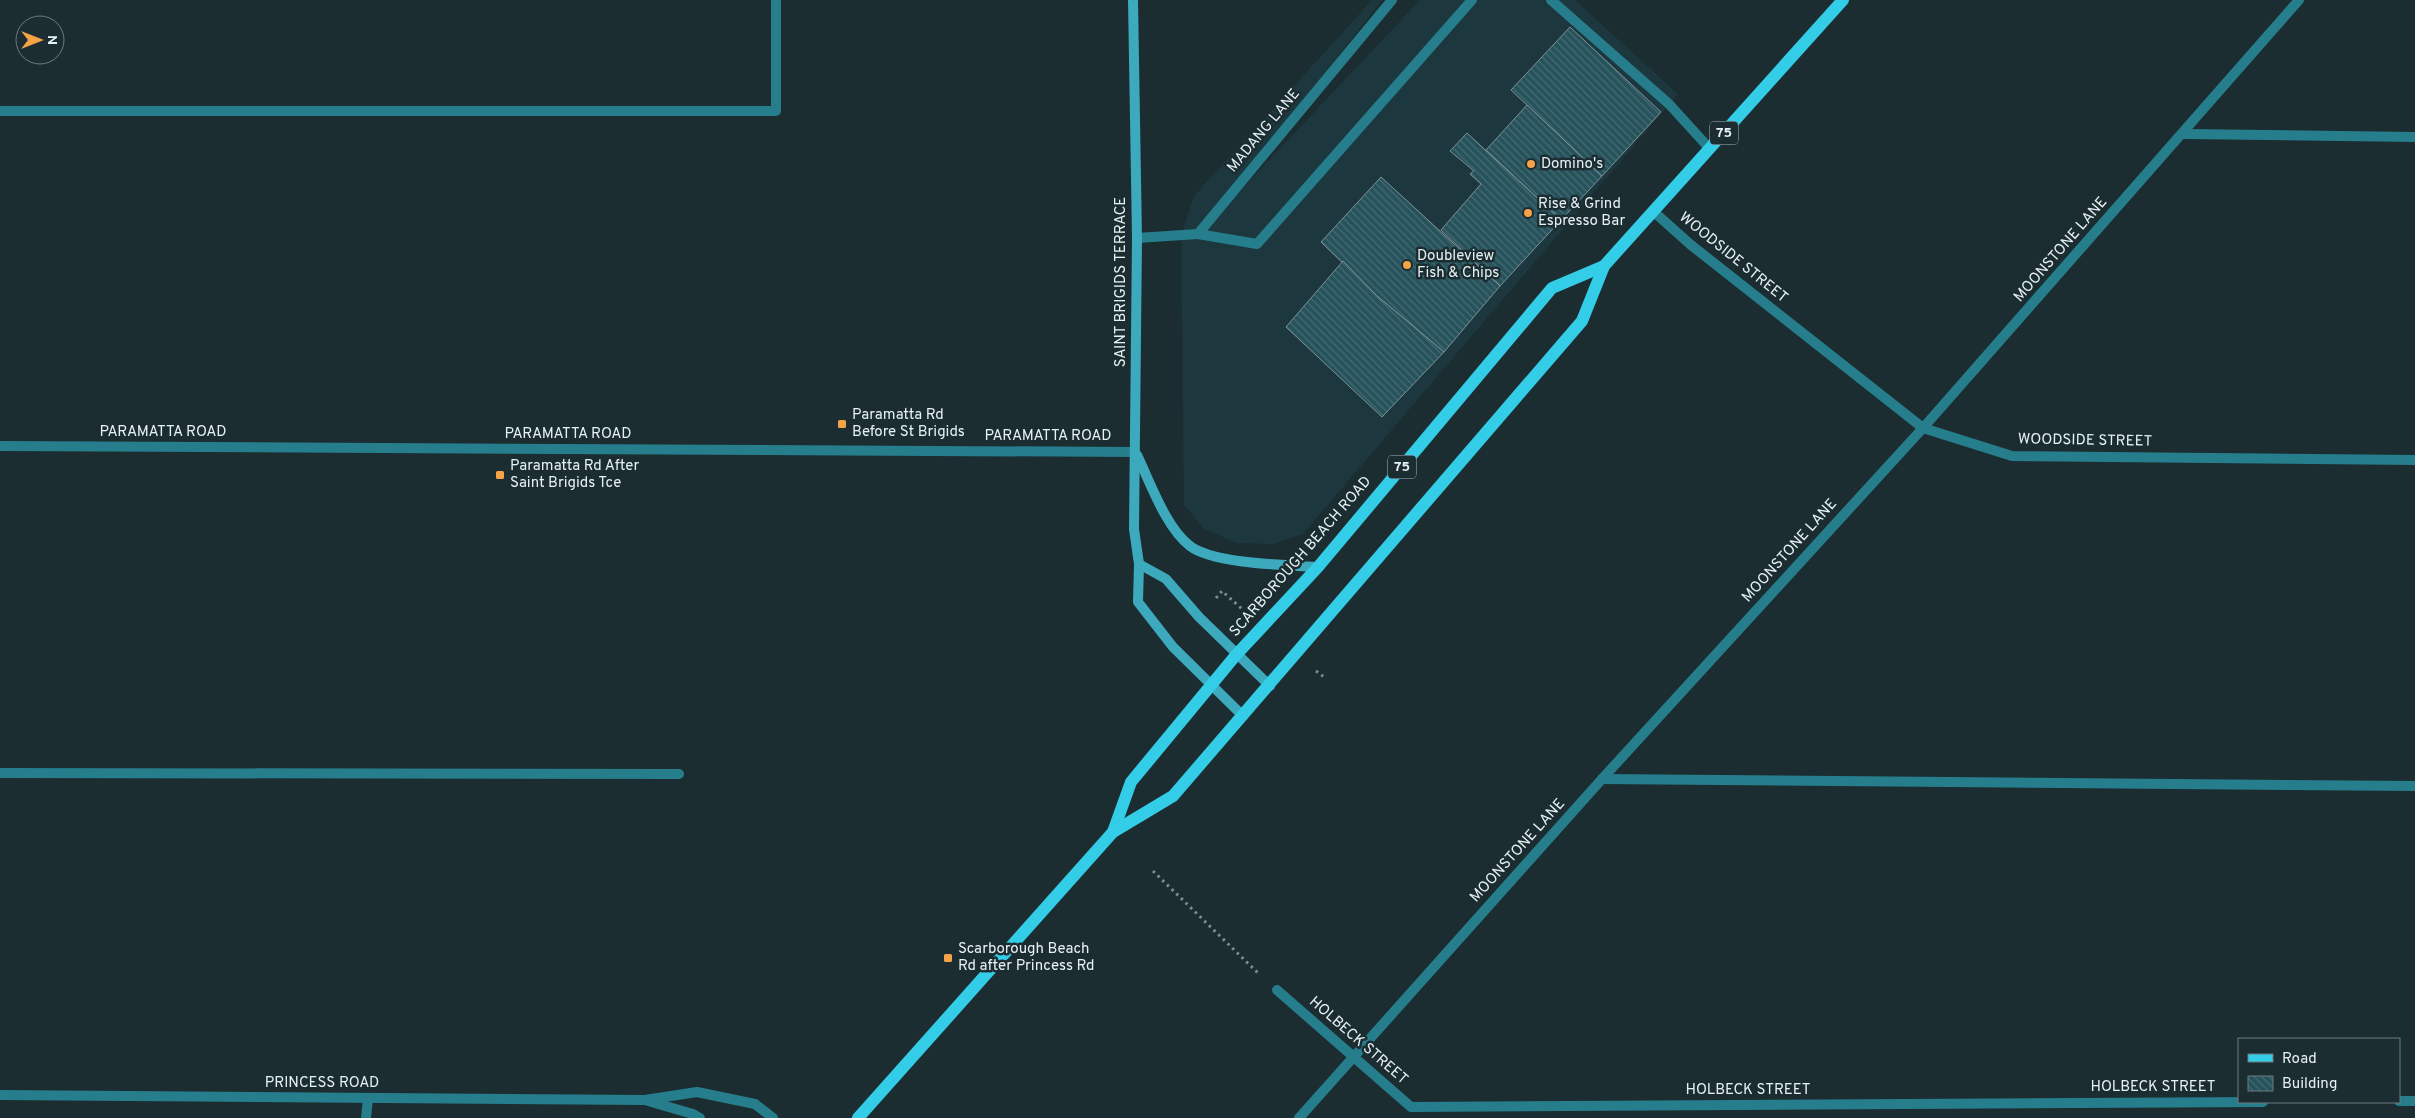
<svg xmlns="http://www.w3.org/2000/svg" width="2415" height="1118" font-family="Overpass,sans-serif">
<defs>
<pattern id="building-back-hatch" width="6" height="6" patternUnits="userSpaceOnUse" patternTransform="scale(1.25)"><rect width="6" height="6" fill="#26525b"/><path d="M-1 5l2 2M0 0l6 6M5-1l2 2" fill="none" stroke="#466b73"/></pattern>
</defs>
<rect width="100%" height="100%" fill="#1b2d31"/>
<!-- built -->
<polygon fill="#1c373d" points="1372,0 1382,0 1204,229 1420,0 1575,0 1678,94 1303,534 1273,544 1236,543 1203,528 1184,505 1181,236 1194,196"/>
<!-- building -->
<g fill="url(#building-back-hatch)" stroke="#7d9297">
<polygon points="1570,27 1661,112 1602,176 1511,90"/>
<polygon points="1527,105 1602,176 1561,220 1486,150"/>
<polygon points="1467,133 1561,220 1500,286 1441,230 1481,184 1470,174 1474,171 1450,151"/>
<polygon points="1381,177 1500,286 1444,352 1377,296 1321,242"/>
<polygon points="1343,261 1377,296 1444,352 1382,417 1286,327"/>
</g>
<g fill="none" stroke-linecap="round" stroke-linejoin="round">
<!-- path -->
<g stroke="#7e8d90" stroke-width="3" stroke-dasharray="2.5 4" stroke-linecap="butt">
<polyline points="1216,598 1222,591 1242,609"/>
<polyline points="1316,671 1324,677"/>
<polyline points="1153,871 1258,973"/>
</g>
<!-- lane -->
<g stroke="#267e8d" stroke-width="10">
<polyline points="1551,0 1669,104 1710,149"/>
<polyline points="0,111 776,111 776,0"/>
<polyline points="2183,134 2415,137"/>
<polyline points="1198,234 1257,244 1472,0"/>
<polyline points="1137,238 1198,234 1392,0"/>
<polyline points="0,773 679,774"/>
<polyline points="1602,779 2415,786"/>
<polyline points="1299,1118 1602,779 1923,428 2299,0"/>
</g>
<!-- street -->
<g stroke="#267e8d" stroke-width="10">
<polyline points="1654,212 1691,245 1923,428 2012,456 2415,460"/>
<polyline points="0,446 1135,452"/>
<polyline points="1277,990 1411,1107 2263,1102"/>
<polyline points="0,1095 645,1100 697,1092 755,1104 773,1118"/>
<polyline points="648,1101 693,1114 700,1118"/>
<polyline points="2399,1101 2415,1101"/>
<polyline points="366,1118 368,1098"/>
</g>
<!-- secondary -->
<g stroke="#3ca9bd" stroke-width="10">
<polyline points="1133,0 1137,238 1134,529 1139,564 1138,602 1173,647 1243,716"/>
<path d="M1137 455C1150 482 1166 528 1190 546 1213 564 1288 565 1318 567"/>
<polyline points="1139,564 1166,579 1199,617 1270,686"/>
</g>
<!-- primary -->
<g stroke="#33cde7" stroke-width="12">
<polyline points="1113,832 1131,782 1236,655 1318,567 1552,288 1604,266"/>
<polyline points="858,1118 1113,832 1173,796 1582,321 1604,266 1843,0"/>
</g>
</g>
<!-- markers -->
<g fill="#f6a247" stroke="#1b2d31" stroke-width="2">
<circle cx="1531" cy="164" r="5"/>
<circle cx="1528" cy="213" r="5"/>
<circle cx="1407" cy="265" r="5"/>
<rect x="837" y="419" width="10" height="10" rx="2.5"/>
<rect x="495" y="470" width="10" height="10" rx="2.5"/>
<rect x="943" y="953" width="10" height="10" rx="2.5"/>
</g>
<g text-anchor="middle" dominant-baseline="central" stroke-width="5" stroke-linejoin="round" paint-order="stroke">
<!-- shield labels -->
<g fill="#1b2d31" stroke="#a9b6ba" stroke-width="1">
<rect x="1710" y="121.5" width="28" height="23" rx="4"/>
<rect x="1388" y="455.5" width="28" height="23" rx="4"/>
</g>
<g font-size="14" font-weight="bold" fill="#e6f1f4">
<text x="1724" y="133">75</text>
<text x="1402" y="467">75</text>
</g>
<!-- street labels -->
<g font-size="15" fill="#e6f1f4" stroke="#1b2d31">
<text transform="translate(1264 131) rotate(-50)">MADANG LANE</text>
<text transform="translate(2061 250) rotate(-49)">MOONSTONE LANE</text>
<text transform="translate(1733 258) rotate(39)">WOODSIDE STREET</text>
<text transform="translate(1121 282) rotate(-90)">SAINT BRIGIDS TERRACE</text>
<text x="163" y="432">PARAMATTA ROAD</text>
<text x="568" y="434">PARAMATTA ROAD</text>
<text x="1048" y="436">PARAMATTA ROAD</text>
<text transform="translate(2085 441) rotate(1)">WOODSIDE STREET</text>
<text transform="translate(1790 551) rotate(-48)">MOONSTONE LANE</text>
<text transform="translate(1301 557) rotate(-49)">SCARBOROUGH BEACH ROAD</text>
<text transform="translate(1518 851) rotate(-48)">MOONSTONE LANE</text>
<text transform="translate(1358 1041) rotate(41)">HOLBECK STREET</text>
<text x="322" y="1083">PRINCESS ROAD</text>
<text x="2153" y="1087">HOLBECK STREET</text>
<text x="1748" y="1090">HOLBECK STREET</text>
</g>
<!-- poi labels -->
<g font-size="15" fill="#e6f1f4" stroke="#1b2d31" text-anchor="start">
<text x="1541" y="164">Domino's</text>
<text x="1538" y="204">Rise &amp; Grind<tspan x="1538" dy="17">Espresso Bar</tspan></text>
<text x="1417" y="256">Doubleview<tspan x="1417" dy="17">Fish &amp; Chips</tspan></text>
<text x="852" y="415">Paramatta Rd<tspan x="852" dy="17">Before St Brigids</tspan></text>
<text x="510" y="466">Paramatta Rd After<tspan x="510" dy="17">Saint Brigids Tce</tspan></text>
<text x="958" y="949">Scarborough Beach<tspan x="958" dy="17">Rd after Princess Rd</tspan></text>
</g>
</g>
<!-- legend -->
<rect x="2238" y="1038" width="162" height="65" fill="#1b2d31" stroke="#6c7b7f"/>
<rect x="2248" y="1054" width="25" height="8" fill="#33cde7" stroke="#6c7b7f"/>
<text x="2282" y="1063" font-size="15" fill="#e6f1f4">Road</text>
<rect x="2248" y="1076" width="25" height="15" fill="url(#building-back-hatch)" stroke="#6c7b7f"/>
<text x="2282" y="1088" font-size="15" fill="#e6f1f4">Building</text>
<!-- north arrow -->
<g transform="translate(40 40) rotate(90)"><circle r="24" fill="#1b2d31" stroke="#6c7b7f"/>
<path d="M0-4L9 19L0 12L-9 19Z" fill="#f6a247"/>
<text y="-8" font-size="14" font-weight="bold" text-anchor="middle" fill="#e6f1f4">N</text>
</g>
</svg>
